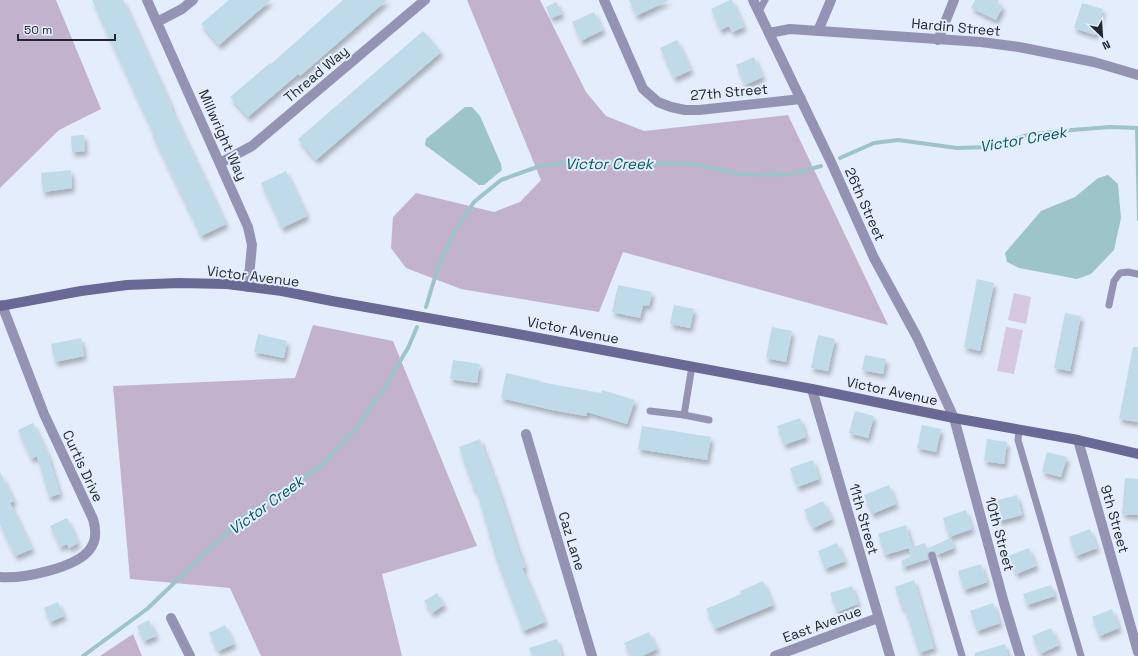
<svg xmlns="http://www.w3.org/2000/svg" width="1138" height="656" font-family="'Space Grotesk',sans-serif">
<defs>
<filter id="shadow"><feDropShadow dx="2.5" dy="4.5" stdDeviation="2" flood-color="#0004"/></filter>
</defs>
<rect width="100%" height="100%" fill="#e4edfb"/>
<!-- green -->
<g fill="#d6c8e0">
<polygon points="1014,293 1031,297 1026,324 1008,320"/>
<polygon points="1006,327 1023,330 1014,374 997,371"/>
</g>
<!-- forest -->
<g fill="#c3b2ce">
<polygon points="0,0 56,0 101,109 59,130 0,188"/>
<polygon points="467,0 540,0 586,92 606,116 644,131 788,115 888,325 623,252 599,312 461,289 406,268 391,248 393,217 416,193 494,212 520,202 541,180"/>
<polygon points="313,325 393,341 477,546 382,574 402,656 261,656 230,588 130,579 113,386 295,378"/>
<polygon points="133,634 142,656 100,656"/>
</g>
<!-- water -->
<g fill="#9dc4c8">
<polygon points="465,107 472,107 480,116 501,164 502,170 484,185 479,185 425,145 426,139"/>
<polygon points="1135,127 1138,128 1138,221 1137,220"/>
<polygon points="1108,175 1118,184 1121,218 1114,250 1091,274 1077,279 1019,268 1007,262 1005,253 1041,211 1075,197 1098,178"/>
</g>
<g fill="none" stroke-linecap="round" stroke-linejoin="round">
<!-- stream -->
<g stroke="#9dc4c8" stroke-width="4">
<polyline points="840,158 874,143 898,140 957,148 989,147 1028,135 1060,131 1110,127 1138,128"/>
<polyline points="426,307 438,267 455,230 474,202 501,180 540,166 576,161 694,164 739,174 767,175 792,174 821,166"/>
<polyline points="83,656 147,609 243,517 321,466 356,428 384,388 408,348 417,327"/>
</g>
</g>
<!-- building -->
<g fill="#bfdae9" filter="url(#shadow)">
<polygon points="92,0 123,0 172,108 171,108 226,224 201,236 152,134 153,133"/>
<polygon points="229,0 271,0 219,45 201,24"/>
<polygon points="343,0 387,0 300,76 298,74 248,117 230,97 270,63 271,64"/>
<polygon points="629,0 669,0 636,16"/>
<polygon points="730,0 732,0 744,27 732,32 729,26 720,30 711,9"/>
<polygon points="975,0 999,0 997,4 1003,6 996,20 971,8"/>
<polygon points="556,2 562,14 551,18 546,7"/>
<polygon points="1082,3 1103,9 1095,35 1074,28"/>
<polygon points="594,12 603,30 581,41 572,22"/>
<polygon points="423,31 441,52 316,160 298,139"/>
<polygon points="677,40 691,70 674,78 660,48"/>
<polygon points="754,57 763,77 745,85 736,65"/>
<polygon points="84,135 85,151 72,152 71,136"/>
<polygon points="71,170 72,188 43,192 41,173"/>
<polygon points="286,171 307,216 282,228 261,183"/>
<polygon points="977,279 994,283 980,351 964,347"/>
<polygon points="618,285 652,292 649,306 643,305 640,318 612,312"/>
<polygon points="674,305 694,309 690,328 670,324"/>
<polygon points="1065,313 1081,316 1070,371 1054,368"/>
<polygon points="772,327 792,331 786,362 766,358"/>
<polygon points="258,334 287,341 284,358 254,352"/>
<polygon points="818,335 835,339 828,371 811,368"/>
<polygon points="81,338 84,356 55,362 51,344"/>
<polygon points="1133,347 1138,347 1138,422 1119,419"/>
<polygon points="865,355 886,359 883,374 862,370"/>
<polygon points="453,360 480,364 477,383 450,379"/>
<polygon points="506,373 541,381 540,382 601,393 602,390 635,400 627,424 587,412 586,416 552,410 501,398"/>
<polygon points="855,411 874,416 868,438 849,433"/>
<polygon points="800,418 806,437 784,445 777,426"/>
<polygon points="33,423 48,455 60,494 49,497 37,456 31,459 18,430"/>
<polygon points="922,425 941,429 936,452 917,448"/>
<polygon points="642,426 711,437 707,460 638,449"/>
<polygon points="480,439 501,497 519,552 525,567 522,568 545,622 523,631 495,555 476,489 474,490 459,447"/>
<polygon points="987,439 1007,442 1004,464 984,461"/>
<polygon points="1047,452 1067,457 1061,477 1042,472"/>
<polygon points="813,460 819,479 797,487 790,468"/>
<polygon points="0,472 14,501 10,503 32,549 15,556 0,524"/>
<polygon points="1125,478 1138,479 1138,515 1122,514"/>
<polygon points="889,485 896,504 872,514 864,495"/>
<polygon points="1017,495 1022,515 999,521 994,501"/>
<polygon points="823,501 832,519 813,528 804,510"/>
<polygon points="966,510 972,529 949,537 943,518"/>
<polygon points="67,518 78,543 69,548 67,544 60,547 50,526"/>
<polygon points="906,525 912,547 885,555 878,534"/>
<polygon points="1090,529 1097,548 1076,556 1069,537"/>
<polygon points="950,538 954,548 937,555 935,551 930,550 927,554 928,559 903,567 901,561 911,556 909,548 925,543 927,549"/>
<polygon points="837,543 845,561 825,569 818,551"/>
<polygon points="1029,548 1036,566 1016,574 1008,556"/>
<polygon points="981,564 987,582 964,590 958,571"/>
<polygon points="914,580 934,648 919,653 904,607 902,608 895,587"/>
<polygon points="763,581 773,605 715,629 706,609 741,594 740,591"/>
<polygon points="1051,585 1055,596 1027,605 1023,594"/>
<polygon points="852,586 858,604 837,612 830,593"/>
<polygon points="437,593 444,605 432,613 424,601"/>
<polygon points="58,602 64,616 50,622 44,608"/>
<polygon points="993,603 1000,623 977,631 970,611"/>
<polygon points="1112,609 1119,628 1099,636 1092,617"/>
<polygon points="149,620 156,636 144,641 137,626"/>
<polygon points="225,625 234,644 218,651 209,633"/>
<polygon points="1051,628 1059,645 1040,654 1032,636"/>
<polygon points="649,632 657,649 642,656 631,656 624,643"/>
<polygon points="557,639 562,656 532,656 529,648"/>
<polygon points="1005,644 1008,656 975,656 975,653"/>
</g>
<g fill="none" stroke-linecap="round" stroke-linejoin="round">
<!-- lane -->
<g stroke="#9493b3" stroke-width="7">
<polyline points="759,11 765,0"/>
<polyline points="1109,305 1114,281 1120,273 1128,272 1138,274"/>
<polyline points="692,366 684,415 709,420"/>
<polyline points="650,411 684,415"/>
<polyline points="1019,430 1018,440 1081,656"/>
<polyline points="932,555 962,656"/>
</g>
<!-- street -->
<g stroke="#9493b3" stroke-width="10">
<polyline points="147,0 248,227 252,245 248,287"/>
<polyline points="604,0 643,89 658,102 671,107 685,110 699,110 801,99"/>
<polyline points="753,0 831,162 874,258 917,337 954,418 1004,603 1020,656"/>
<polyline points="157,22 182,9 193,0"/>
<polyline points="818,31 831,0"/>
<polyline points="769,33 790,29 981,42 1019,47 1094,62 1138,75"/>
<polyline points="938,40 954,0"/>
<polyline points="220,163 252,146 425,0"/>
<polyline points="812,389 890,656"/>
<polyline points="526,434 592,656"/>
<polyline points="1078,440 1138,652"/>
<path d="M0 577C22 579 77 568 90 549 97 540 96 529 93 519L44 414 2 305"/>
<polyline points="171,618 190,656"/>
<polyline points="775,656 878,618"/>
</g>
<!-- secondary -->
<polyline stroke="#6a6995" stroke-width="10" points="0,306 81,291 127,285 179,283 227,284 282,291 332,301 512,333 812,389 954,418 1078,440 1138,454"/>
</g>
<g text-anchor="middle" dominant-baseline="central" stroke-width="4" stroke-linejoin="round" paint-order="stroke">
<!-- street labels -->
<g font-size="14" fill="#222730" stroke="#e4edfb">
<text transform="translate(956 27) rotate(5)">Hardin Street</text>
<text transform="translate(316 74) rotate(-40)">Thread Way</text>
<text transform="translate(729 92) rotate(-5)">27th Street</text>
<text transform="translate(223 135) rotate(66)">Millwright Way</text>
<text transform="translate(865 204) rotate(66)">26th Street</text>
<text transform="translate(253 276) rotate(7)">Victor Avenue</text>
<text transform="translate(573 330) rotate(11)">Victor Avenue</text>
<text transform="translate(892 391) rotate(12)">Victor Avenue</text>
<text transform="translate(83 466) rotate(65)">Curtis Drive</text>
<text transform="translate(864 519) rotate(74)">11th Street</text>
<text transform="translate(1115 519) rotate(74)">9th Street</text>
<text transform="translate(1000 534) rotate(75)">10th Street</text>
<text transform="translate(572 541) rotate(73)">Caz Lane</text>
<text transform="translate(822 624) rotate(-20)">East Avenue</text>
</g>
<!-- water labels -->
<g font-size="15" font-style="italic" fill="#015961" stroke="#e4edfb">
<text transform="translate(1023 139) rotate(-10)">Victor Creek</text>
<text x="609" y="163">Victor Creek</text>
<text transform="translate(266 505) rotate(-36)">Victor Creek</text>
</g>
</g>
<!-- north arrow -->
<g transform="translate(1102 36) rotate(155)" stroke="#e4edfb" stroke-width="3" paint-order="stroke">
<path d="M0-3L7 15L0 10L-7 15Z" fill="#222730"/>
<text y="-6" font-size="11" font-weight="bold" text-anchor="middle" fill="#222730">N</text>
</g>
<!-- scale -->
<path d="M18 34v6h97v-6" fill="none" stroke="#222730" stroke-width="2"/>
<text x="24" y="34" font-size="12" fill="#222730" stroke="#e4edfb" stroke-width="3" paint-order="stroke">50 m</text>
</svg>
